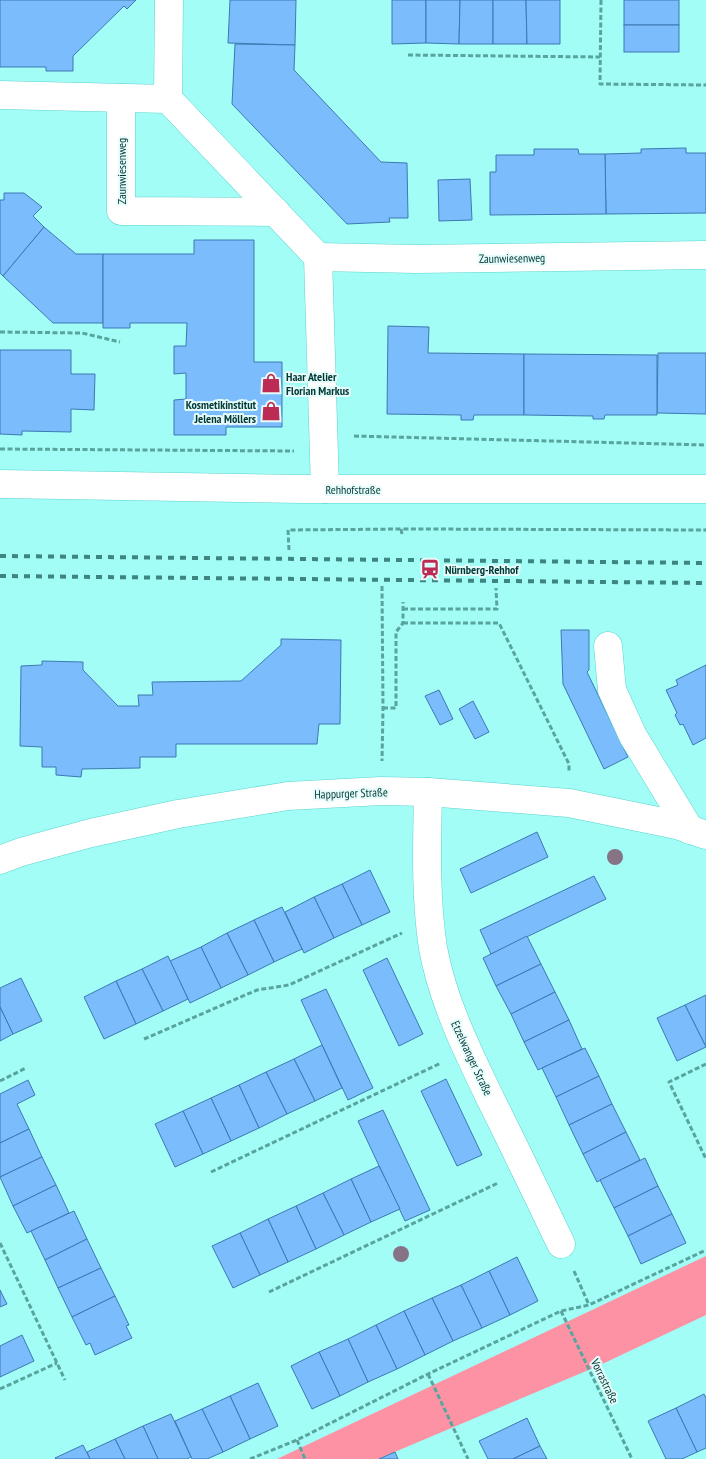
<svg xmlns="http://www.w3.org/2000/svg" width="706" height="1459" font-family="'PT Sans Narrow',sans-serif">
<rect width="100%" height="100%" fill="#a2fdf6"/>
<!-- green -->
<polygon fill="#fd92a4" points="706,1256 706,1315 598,1366 378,1459 277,1459"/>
<!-- building -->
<g fill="#7bbcfd" stroke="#3c79b2">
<polygon points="0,0 136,0 127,9 124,6 73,56 73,71 46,71 46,67 0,67"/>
<polygon points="230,0 296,0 295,45 228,43"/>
<polygon points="392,0 426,0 426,43 392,44"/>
<polygon points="426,0 460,0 459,44 426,43"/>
<polygon points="460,0 493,0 493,44 459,44"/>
<polygon points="493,0 526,0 527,44 493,44"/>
<polygon points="526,0 560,0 560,44 527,44"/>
<rect x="624" y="0" width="55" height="25"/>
<rect x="624" y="25" width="55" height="27"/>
<polygon points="235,44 295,45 294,70 381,162 407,163 408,218 389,218 390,222 347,224 232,104"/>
<polygon points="686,148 686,153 706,153 706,213 606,214 605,154 641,153 641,149"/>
<polygon points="534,149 578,149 579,154 605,154 606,214 490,215 490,172 496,172 496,155 534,155"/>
<polygon points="470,179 472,220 439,221 438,180"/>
<polygon points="4,193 24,193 42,207 33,216 44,227 3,276 0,273 0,200 4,200"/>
<polygon points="44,227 76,254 103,254 103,323 53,323 3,276"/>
<polygon points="194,240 254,240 254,362 282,362 282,427 226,427 226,435 174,435 174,400 186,399 186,373 174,374 174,346 186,346 187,323 130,323 130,328 103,328 103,254 194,254"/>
<polygon points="388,326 429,327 428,353 524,354 524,415 474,415 473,420 461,420 461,415 387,414"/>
<polygon points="0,350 71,350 71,374 95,374 94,410 71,409 71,432 22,431 22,435 0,434"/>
<polygon points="658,353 706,353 706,414 657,413"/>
<polygon points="524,354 657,355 657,415 605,415 604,419 593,419 593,416 524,415"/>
<polygon points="561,630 589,630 589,670 587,672 628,757 604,769 563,684"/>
<polygon points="281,639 341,640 340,724 319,724 317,744 176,744 176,757 140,757 140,768 82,769 81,777 56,775 56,767 42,767 42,747 20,746 21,666 42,665 42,661 83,662 83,670 118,706 139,706 138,695 153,695 152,682 241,681 281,645"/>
<polygon points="706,665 706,738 693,745 683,724 680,725 675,715 677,713 666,690 678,685 676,680"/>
<polygon points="439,690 453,719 440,725 425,696"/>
<polygon points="473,701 489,732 475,739 459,709"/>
<polygon points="537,832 548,857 471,893 460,869"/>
<polygon points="370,870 390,912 362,925 342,884"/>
<polygon points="594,876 606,899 491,954 480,930"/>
<polygon points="342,884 362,925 334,938 314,897"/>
<polygon points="314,897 334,938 304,953 285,912"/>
<polygon points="282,907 302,949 274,962 254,920"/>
<polygon points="254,920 274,962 248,975 227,933"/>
<polygon points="227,933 248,975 221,988 201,947"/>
<polygon points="527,936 541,964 496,986 483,958"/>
<polygon points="201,947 221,988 190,1003 170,961"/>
<polygon points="168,956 188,999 163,1011 142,969"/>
<polygon points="387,958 423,1034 399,1046 363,970"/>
<polygon points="541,964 555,992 511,1014 496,986"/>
<polygon points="142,969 163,1011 136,1024 116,981"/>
<polygon points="21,978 42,1021 13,1034 0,1007 0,988"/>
<polygon points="116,981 136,1024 104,1039 84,997"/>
<polygon points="326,989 373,1088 348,1100 301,1000"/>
<polygon points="555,992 569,1020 524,1042 511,1014"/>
<polygon points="706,995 706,1047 685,1005"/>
<polygon points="685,1005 706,1047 677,1061 657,1018"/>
<polygon points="0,1007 13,1034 0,1041"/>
<polygon points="569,1020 582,1049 538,1070 524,1042"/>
<polygon points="322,1045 342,1088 315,1101 294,1059"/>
<polygon points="585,1048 599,1076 556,1097 542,1068"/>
<polygon points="294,1059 315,1101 287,1114 266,1072"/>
<polygon points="266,1072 287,1114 259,1128 239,1085"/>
<polygon points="599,1076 612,1104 569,1125 556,1097"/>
<polygon points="446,1079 482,1155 457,1166 421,1091"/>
<polygon points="28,1080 35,1095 17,1104 29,1129 0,1143 0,1094"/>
<polygon points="239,1085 259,1128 231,1141 211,1098"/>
<polygon points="211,1098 231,1141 203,1154 183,1111"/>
<polygon points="612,1104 626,1132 583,1154 569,1125"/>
<polygon points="383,1110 430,1210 405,1221 358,1121"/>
<polygon points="183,1111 203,1154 175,1167 155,1124"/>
<polygon points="29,1129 42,1157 0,1177 0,1143"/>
<polygon points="626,1132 640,1160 597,1182 583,1154"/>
<polygon points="42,1157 56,1185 13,1206 0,1177"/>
<polygon points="645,1158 658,1186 614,1208 600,1180"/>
<polygon points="379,1166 400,1209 371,1222 351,1179"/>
<polygon points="351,1179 371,1222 344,1235 323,1193"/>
<polygon points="56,1185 69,1213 27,1233 13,1206"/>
<polygon points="658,1186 672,1214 628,1236 614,1208"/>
<polygon points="323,1193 344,1235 316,1249 296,1206"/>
<polygon points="296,1206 316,1249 288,1262 268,1219"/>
<polygon points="74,1211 87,1239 45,1260 31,1231"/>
<polygon points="672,1214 686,1243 641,1264 628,1236"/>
<polygon points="268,1219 288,1262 260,1275 240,1233"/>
<polygon points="240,1233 260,1275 233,1288 212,1246"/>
<polygon points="87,1239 101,1268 58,1288 45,1260"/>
<polygon points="517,1257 538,1301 510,1315 489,1271"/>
<polygon points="101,1268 115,1296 72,1317 58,1288"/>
<polygon points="489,1271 510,1315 482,1328 461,1285"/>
<polygon points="461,1285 482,1328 453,1341 432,1298"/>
<polygon points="0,1290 7,1304 0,1307"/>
<polygon points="115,1296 129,1325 126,1326 132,1338 95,1355 90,1343 86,1345 72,1317"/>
<polygon points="432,1298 453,1341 425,1355 404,1311"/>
<polygon points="404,1311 425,1355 397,1369 376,1325"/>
<polygon points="376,1325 397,1369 368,1382 348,1339"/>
<polygon points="22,1335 34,1361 0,1377 0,1346"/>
<polygon points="348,1339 368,1382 340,1396 319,1352"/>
<polygon points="319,1352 340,1396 312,1409 291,1366"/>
<polygon points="258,1383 278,1426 250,1439 230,1396"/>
<polygon points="704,1394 706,1398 706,1448 697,1452 676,1408"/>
<polygon points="230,1396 250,1439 223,1452 202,1409"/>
<polygon points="676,1408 697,1452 682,1459 666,1459 648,1421"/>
<polygon points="202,1409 223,1452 207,1459 192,1459 175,1421"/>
<polygon points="171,1414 191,1457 187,1459 158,1459 143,1426"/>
<polygon points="527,1418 540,1446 513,1459 488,1459 479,1441"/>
<polygon points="143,1426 158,1459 125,1459 115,1439"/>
<polygon points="115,1439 125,1459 90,1459 87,1452"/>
<polygon points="83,1445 90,1459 56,1459 55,1458"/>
<polygon points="540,1446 547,1459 513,1459"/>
<polygon points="395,1452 398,1459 379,1459"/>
</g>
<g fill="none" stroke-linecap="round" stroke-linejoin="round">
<defs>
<g id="minor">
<polyline points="0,95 168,99 318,257 325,489"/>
<polyline points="121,98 121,211 276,212"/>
<polyline points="168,99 169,0"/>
<polyline points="318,257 416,259 706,255"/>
<polyline points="0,484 303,489 706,489"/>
<polyline points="608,646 612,690 633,736 690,830"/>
<path d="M428 792C427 843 425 897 433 948 443 1002 467 1050 491 1100 515 1148 538 1196 561 1244"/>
<polyline points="0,860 21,852 91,833 178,814 288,796 381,791 428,792 569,803 677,825 706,835"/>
</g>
</defs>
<!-- minor casing -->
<use href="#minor" stroke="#5ad4cd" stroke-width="29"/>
<!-- path -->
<g stroke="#58a49e" stroke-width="3" stroke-dasharray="5 2.5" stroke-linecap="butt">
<polyline points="601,0 600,84 706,85"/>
<polyline points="408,55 600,57"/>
<polyline points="0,332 82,333 120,342"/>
<polyline points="354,436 706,445"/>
<polyline points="0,449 294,451"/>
<polyline points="402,534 401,529 420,529 706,530"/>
<polyline points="289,550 288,530 401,529"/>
<polyline points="382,586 383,708 382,761"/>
<polyline points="403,609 497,609 496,588"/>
<polyline points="403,623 499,623 569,764 569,772"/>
<polyline points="383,708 396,708 396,632 403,623 403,602"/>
<polyline points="144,1039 257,990 289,985 402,933"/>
<polyline points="706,1064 669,1082 706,1159"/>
<polyline points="0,1081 26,1068"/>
<polyline points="211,1172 441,1063"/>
<polyline points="0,1243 65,1380"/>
<polyline points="574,1271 589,1305"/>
<polyline points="269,1292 498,1183"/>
<polyline points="561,1311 632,1459"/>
<polyline points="428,1374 468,1459"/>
<polyline points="0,1389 57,1363"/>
<polyline points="297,1440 305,1459"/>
<polyline points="250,1459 297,1440 428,1374 561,1311 589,1305 706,1250"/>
</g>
<!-- minor -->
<use href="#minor" stroke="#fff" stroke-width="28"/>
<!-- rail -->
<g stroke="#3e8480" stroke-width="4" stroke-dasharray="6 6" stroke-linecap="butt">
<polyline points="0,556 706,563"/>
<polyline points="0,576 706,583"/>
</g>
</g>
<!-- trees -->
<g fill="#867386">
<circle cx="615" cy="857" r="8"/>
<circle cx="401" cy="1254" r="8"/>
</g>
<!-- icons -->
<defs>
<symbol id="shop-bare" viewBox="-9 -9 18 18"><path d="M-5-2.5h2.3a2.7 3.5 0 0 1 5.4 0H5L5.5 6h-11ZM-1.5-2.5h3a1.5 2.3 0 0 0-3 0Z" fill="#bb2b54" stroke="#e7fcfa" stroke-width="2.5" paint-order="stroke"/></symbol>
<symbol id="station-bare" viewBox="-9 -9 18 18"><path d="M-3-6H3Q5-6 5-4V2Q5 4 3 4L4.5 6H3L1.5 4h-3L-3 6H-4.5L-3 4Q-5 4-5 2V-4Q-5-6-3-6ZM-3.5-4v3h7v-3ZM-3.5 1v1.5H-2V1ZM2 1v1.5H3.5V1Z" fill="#bb2b54" stroke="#e7fcfa" stroke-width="2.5" paint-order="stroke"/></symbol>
</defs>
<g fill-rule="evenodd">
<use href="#shop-bare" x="257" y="369" width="28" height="28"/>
<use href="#shop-bare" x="257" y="397" width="28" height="28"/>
<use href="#station-bare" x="416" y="555" width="28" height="28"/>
</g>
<g text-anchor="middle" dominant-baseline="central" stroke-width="4" stroke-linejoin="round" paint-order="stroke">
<!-- street labels -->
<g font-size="12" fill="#003936" stroke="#e7fcfa">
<text transform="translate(121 171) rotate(-90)">Zaunwiesenweg</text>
<text transform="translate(512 258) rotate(-1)">Zaunwiesenweg</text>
<text x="353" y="489">Rehhofstraße</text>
<text transform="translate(351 793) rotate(-2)">Happurger Straße</text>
<text transform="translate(472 1058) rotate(65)">Etzelwanger Straße</text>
<text transform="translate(605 1381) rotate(64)">Vorrastraße</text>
</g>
<!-- poi labels -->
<g font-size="12" font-weight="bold" fill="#003936" stroke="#e7fcfa" text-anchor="start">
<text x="286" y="376">Haar Atelier<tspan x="286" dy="14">Florian Markus</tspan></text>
<text x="256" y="404" text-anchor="end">Kosmetikinstitut<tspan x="256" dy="14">Jelena Möllers</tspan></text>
<text x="445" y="569">Nürnberg-Rehhof</text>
</g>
</g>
</svg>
